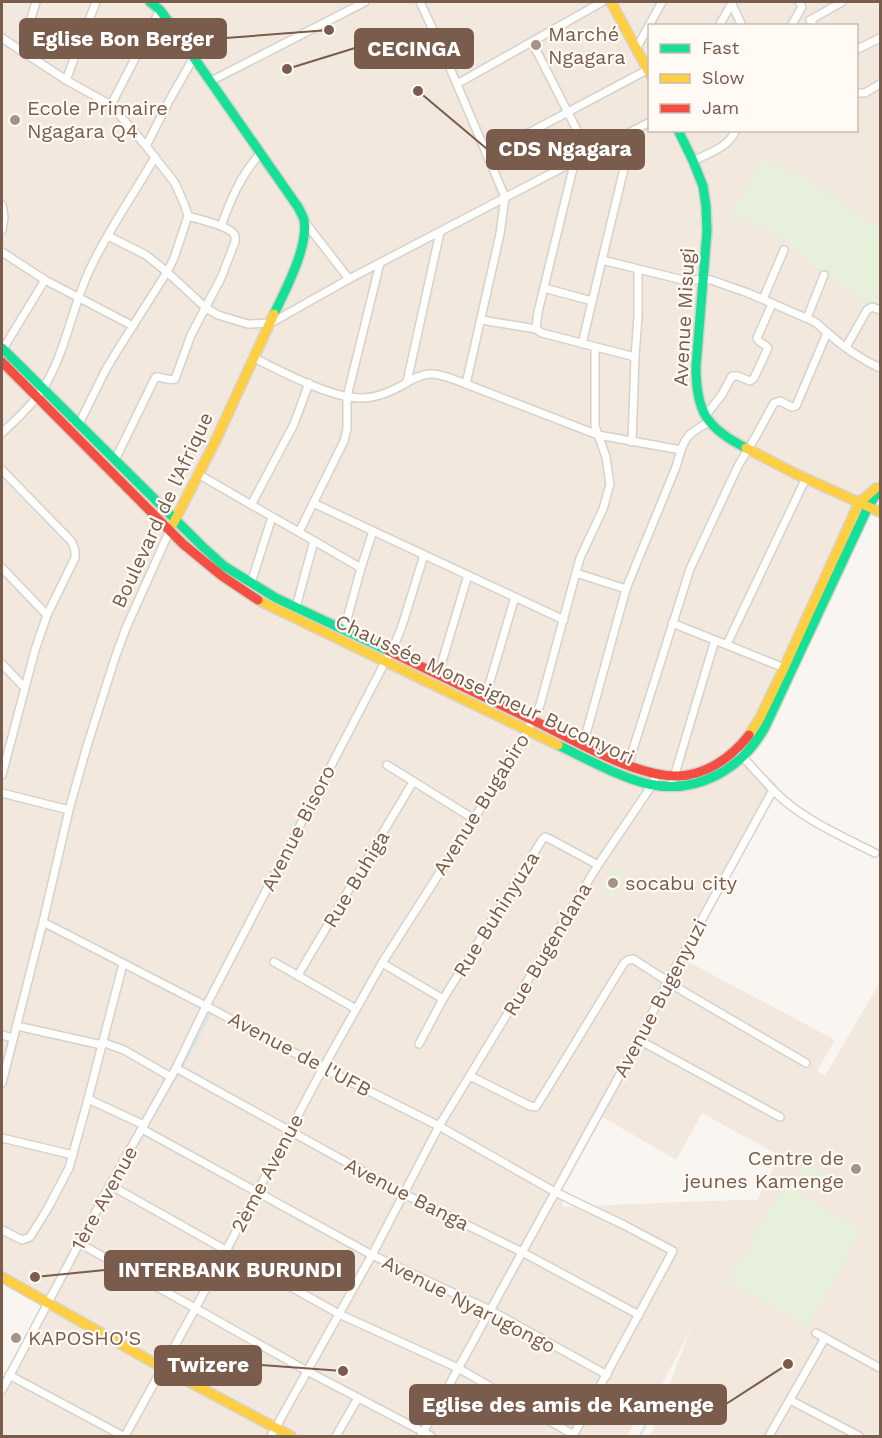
<svg xmlns="http://www.w3.org/2000/svg" width="882" height="1438" font-family="'Work Sans',sans-serif">
<rect width="100%" height="100%" fill="#f9f5f0"/>
<!-- residential -->
<path fill="#f2e8de" fill-rule="evenodd" d="M2 2H880V489L780 689 742 750 758 771 777 784 744 835 683 959 835 1040 817 1071 825 1076 880 982V1436H650L691 1328 652 1404 639 1413 627 1436H2V1390L49 1303 2 1277ZM650 26H856V130H650ZM702 1113 780 1156 757 1200 705 1201 563 1207 560 1190 601 1116 676 1160Z"/>
<!-- medical -->
<polygon fill="#fae9e9" points="342,1361 351,1366 344,1380 335,1375"/>
<!-- green -->
<g fill="#e7f0db">
<polygon points="762,160 802,176 866,221 880,227 880,312 814,266 779,234 731,214"/>
<polygon points="613,868 626,875 614,898 601,891"/>
<polygon points="804,1163 828,1176 820,1191 796,1178"/>
<polygon points="783,1185 862,1230 808,1326 729,1282"/>
</g>
<g fill="none" stroke-linecap="round" stroke-linejoin="round">
<!-- stream -->
<g stroke="#d0e8ea" stroke-width="2">
<polyline points="146,1127 148,1125 183,1066 210,1014"/>
<polyline points="640,1436 651,1415"/>
</g>
<defs>
<g id="street">
<path d="M420 2 441 47 505 197 500 234 466 384 598 435 681 450C687 433 694 431 709 422"/>
<polyline points="731,2 742,26"/>
<polyline points="719,26 732,3"/>
<polyline points="791,26 802,7 799,2"/>
<polyline points="814,26 810,20 842,2"/>
<polyline points="2,38 66,80 111,105"/>
<polyline points="532,42 579,134"/>
<polyline points="636,49 662,2"/>
<polyline points="856,50 880,38"/>
<polyline points="21,51 36,2"/>
<polyline points="66,80 96,2"/>
<polyline points="211,81 365,2"/>
<polyline points="457,84 602,2"/>
<polyline points="856,93 865,93 880,84"/>
<path d="M633 131 602 260 687 281 702 279 711 280 748 293 813 321C819 324 822 329 828 333 844 348 861 359 880 368"/>
<polyline points="146,146 111,105 160,10"/>
<polyline points="487,155 647,70"/>
<polyline points="575,160 538,312 536,329 542,333 635,357 638,316 638,270"/>
<path d="M693 161C709 153 728 148 736 130"/>
<polyline points="2,205 4,217 2,230"/>
<polyline points="304,221 349,279"/>
<path d="M221 226C231 199 241 174 261 153"/>
<polyline points="108,236 146,255 167,272 206,308 218,315 248,324 271,323 349,279 650,122"/>
<polyline points="2,252 45,280 133,326"/>
<polyline points="544,288 592,301"/>
<polyline points="763,299 784,250"/>
<polyline points="807,318 824,275"/>
<polyline points="481,320 536,329"/>
<polyline points="582,344 602,260"/>
<polyline points="846,347 867,310 872,307 880,310"/>
<polyline points="3,349 45,280"/>
<path d="M254 358C281 371 332 399 362 398 375 398 390 392 401 386 410 380 420 374 431 374 442 374 456 380 466 384"/>
<polyline points="407,382 440,232"/>
<path d="M705 416 721 396 732 376H738L750 381 754 378 768 348C765 343 759 344 757 338L772 304"/>
<polyline points="79,424 105,371 117,351 167,272 174,258 188,216 185,206 175,183 146,146 169,101 194,57"/>
<path d="M2 433C15 420 32 406 42 390 66 354 72 305 91 267 109 229 134 194 155 157"/>
<polyline points="632,442 635,357"/>
<path d="M115 460 154 380 156 377C163 377 169 381 175 379L191 335 221 278 235 242C235 237 236 235 232 232 223 224 200 220 188 216"/>
<polyline points="2,470 72,542 75,551 75,558 47,615 35,650 2,775"/>
<polyline points="198,474 361,568"/>
<polyline points="313,503 564,620"/>
<polyline points="251,505 294,424 309,383"/>
<polyline points="299,532 344,441 347,429 347,397 380,263"/>
<polyline points="2,568 47,615"/>
<polyline points="576,573 626,589"/>
<polyline points="251,583 272,517"/>
<polyline points="296,607 314,541"/>
<polyline points="672,623 787,669"/>
<polyline points="344,630 361,568 373,531"/>
<polyline points="727,644 806,478"/>
<polyline points="2,664 24,687"/>
<polyline points="438,675 468,575"/>
<polyline points="485,698 515,597"/>
<polyline points="583,745 626,589 676,467 681,450"/>
<polyline points="387,765 474,819"/>
<polyline points="628,765 690,569 738,466 756,436 774,403 780,401 792,407 796,406 827,333"/>
<polyline points="671,787 715,640"/>
<path d="M773 790C801 819 840 835 875 853"/>
<polyline points="2,793 69,810"/>
<polyline points="43,922 206,1006 323,1068 439,1126 555,1192 624,1225 673,1251 573,1436"/>
<polyline points="274,962 356,1009"/>
<polyline points="382,963 443,999"/>
<polyline points="298,975 413,782"/>
<polyline points="17,1026 102,1045"/>
<polyline points="2,1035 13,1038"/>
<polyline points="639,1040 780,1117"/>
<polyline points="102,1042 124,1050 171,1077"/>
<polyline points="419,1044 443,999 542,840 545,837 548,838 598,865"/>
<polyline points="176,1068 404,1194 522,1252 639,1315"/>
<polyline points="470,1076 530,1106 536,1107 624,963 628,960 633,959 686,993 806,1063"/>
<polyline points="2,1083 43,922 69,810 87,746 116,655 126,628 170,530"/>
<polyline points="88,1099 144,1125"/>
<polyline points="142,1129 372,1255 490,1310 607,1375"/>
<polyline points="2,1138 73,1155"/>
<polyline points="110,1185 339,1314 458,1368 574,1435"/>
<polyline points="2,1230 22,1240 30,1237 48,1208 69,1168 88,1099 123,964"/>
<polyline points="79,1243 307,1371 431,1436"/>
<polyline points="816,1333 880,1368"/>
<polyline points="9,1375 123,1436"/>
<polyline points="2,1390 110,1185 176,1068 206,1006 396,641 402,626 424,555"/>
<polyline points="790,1400 859,1436"/>
<polyline points="125,1436 195,1309 323,1068 382,963 474,819 527,731 540,705 580,558 603,509 610,484 606,457 595,426 595,347"/>
<polyline points="271,1436 372,1255 439,1126 598,865 652,785 657,774"/>
<polyline points="336,1436 358,1398"/>
<polyline points="421,1436 639,1040 668,981 773,790 740,754"/>
<polyline points="769,1436 825,1338"/>
</g>
<g id="fast">
<path d="M150 2 160 10 176 32 298 207C300 211 303 216 304 220 309 246 285 291 274 314"/>
<path d="M678 130 693 161 703 186 706 206 707 231 696 367C696 411 706 428 746 448"/>
<polyline points="2,348 203,547 224,566 276,598 389,651"/>
<path d="M558 745C587 759 617 776 648 784 697 795 742 769 765 727L868 507 880 488"/>
</g>
<g id="slow">
<polyline points="611,2 650,74"/>
<polyline points="746,448 796,474 880,512"/>
<polyline points="173,524 215,442 274,314"/>
<polyline points="258,600 558,745"/>
<polyline points="749,735 760,718 784,668 859,503 876,488"/>
<polyline points="2,1277 163,1368 291,1436"/>
</g>
<g id="jam">
<polyline points="2,362 183,544 222,576 258,600"/>
<path d="M389 651C441 676 493 701 545 726 580 744 637 776 676 776 705 776 731 758 749 735"/>
</g>
</defs>
<!-- street casing -->
<use href="#street" stroke="#d7d1cb" stroke-width="10"/>
<!-- fast casing -->
<use href="#fast" stroke="#d9d2cb" stroke-width="12"/>
<!-- slow casing -->
<use href="#slow" stroke="#d9d2cb" stroke-width="12"/>
<!-- jam casing -->
<use href="#jam" stroke="#d9d2cb" stroke-width="12"/>
<!-- street -->
<use href="#street" stroke="#fefefd" stroke-width="7"/>
<!-- fast -->
<use href="#fast" stroke="#16e098" stroke-width="9"/>
<!-- slow -->
<use href="#slow" stroke="#ffcf43" stroke-width="9"/>
<!-- jam -->
<use href="#jam" stroke="#f24e42" stroke-width="9"/>
</g>
<!-- markers -->
<g fill="#a69286" stroke="#fffaf3" stroke-width="2">
<circle cx="536" cy="45" r="6"/>
<circle cx="15" cy="120" r="6"/>
<circle cx="613" cy="883" r="6"/>
<circle cx="856" cy="1169" r="6"/>
<circle cx="16" cy="1338" r="6"/>
</g>
<g text-anchor="middle" dominant-baseline="central" stroke-width="4.5" stroke-linejoin="round" paint-order="stroke">
<!-- poi labels -->
<g font-size="20" fill="#7a5c4d" stroke="#fffaf3" text-anchor="start">
<text x="548" y="34">Marché<tspan x="548" dy="23">Ngagara</tspan></text>
<text x="27" y="108">Ecole Primaire<tspan x="27" dy="23">Ngagara Q4</tspan></text>
<text x="625" y="883">socabu city</text>
<text x="844" y="1158" text-anchor="end">Centre de<tspan x="844" dy="23">jeunes Kamenge</tspan></text>
<text x="28" y="1338">KAPOSHO'S</text>
</g>
<!-- street labels -->
<g font-size="20" fill="#7a5c4d" stroke="#fffaf3">
<text transform="translate(684 317) rotate(-87)">Avenue Misugi</text>
<text transform="translate(162 510) rotate(-65)">Boulevard de l'Afrique</text>
<text transform="translate(485 689) rotate(25)">Chaussée Monseigneur Buconyori</text>
<text transform="translate(481 804) rotate(-58)">Avenue Bugabiro</text>
<text transform="translate(298 828) rotate(-63)">Avenue Bisoro</text>
<text transform="translate(356 879) rotate(-59)">Rue Buhiga</text>
<text transform="translate(496 914) rotate(-58)">Rue Buhinyuza</text>
<text transform="translate(547 949) rotate(-59)">Rue Bugendana</text>
<text transform="translate(660 998) rotate(-62)">Avenue Bugenyuzi</text>
<text transform="translate(300 1054) rotate(28)">Avenue de l'UFB</text>
<text transform="translate(267 1173) rotate(-62)">2ème Avenue</text>
<text transform="translate(407 1194) rotate(27)">Avenue Banga</text>
<text transform="translate(104 1198) rotate(-61)">1ère Avenue</text>
<text transform="translate(469 1304) rotate(27)">Avenue Nyarugongo</text>
</g>
</g>
<!-- callouts -->
<path fill="none" stroke="#7a5c4d" stroke-width="2" d="M329 30L226 38M287 69L355 48M418 91L487 149M35 1277L105 1270M343 1371L261 1365M788 1364L726 1404"/>
<g fill="#7a5c4d" stroke="#fffaf3" stroke-width="2">
<circle cx="329" cy="30" r="6"/>
<circle cx="287" cy="69" r="6"/>
<circle cx="418" cy="91" r="6"/>
<circle cx="35" cy="1277" r="6"/>
<circle cx="343" cy="1371" r="6"/>
<circle cx="788" cy="1364" r="6"/>
</g>
<g fill="#7a5c4d" stroke="#7a5c4d" stroke-width="2">
<rect x="20" y="19" width="206" height="39" rx="6"/>
<rect x="355" y="29" width="118" height="39" rx="6"/>
<rect x="487" y="130" width="157" height="39" rx="6"/>
<rect x="105" y="1251" width="249" height="39" rx="6"/>
<rect x="155" y="1346" width="106" height="39" rx="6"/>
<rect x="410" y="1385" width="316" height="39" rx="6"/>
</g>
<g font-size="21" text-anchor="middle" font-weight="bold" fill="#fff">
<text x="123" y="46">Eglise Bon Berger</text>
<text x="414" y="56">CECINGA</text>
<text x="565" y="156">CDS Ngagara</text>
<text x="230" y="1277">INTERBANK BURUNDI</text>
<text x="208" y="1372">Twizere</text>
<text x="568" y="1412">Eglise des amis de Kamenge</text>
</g>
<!-- border -->
<rect width="882" height="1438" fill="none" stroke="#7a5c4d" stroke-width="6"/>
<!-- legend -->
<rect x="648" y="24" width="210" height="108" fill="#fffaf3" stroke="#cabbb1" stroke-width="1.5"/>
<rect x="660" y="44" width="30" height="9" fill="#16e098" stroke="#cabbb1" stroke-width="1.5"/>
<text x="702" y="54" font-size="18" fill="#7a5c4d">Fast</text>
<rect x="660" y="74" width="30" height="9" fill="#ffcf43" stroke="#cabbb1" stroke-width="1.5"/>
<text x="702" y="84" font-size="18" fill="#7a5c4d">Slow</text>
<rect x="660" y="104" width="30" height="9" fill="#f24e42" stroke="#cabbb1" stroke-width="1.5"/>
<text x="702" y="114" font-size="18" fill="#7a5c4d">Jam</text>
</svg>
